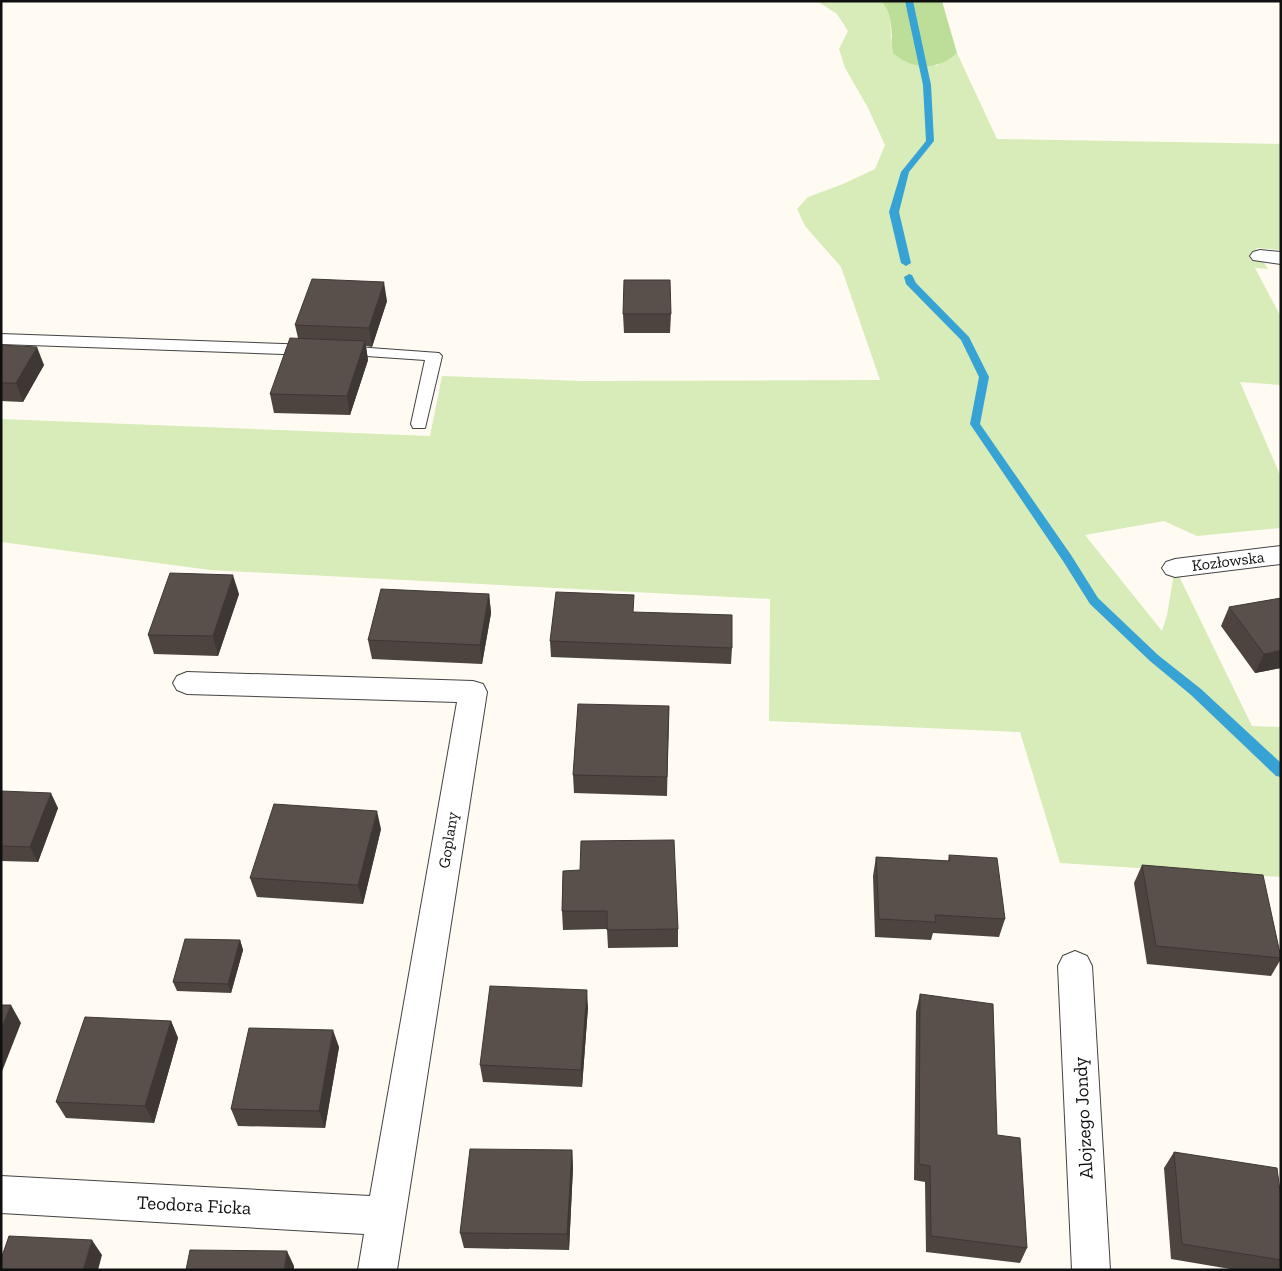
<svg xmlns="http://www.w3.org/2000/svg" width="1282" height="1271" font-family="'Zilla Slab',serif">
<rect width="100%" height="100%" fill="#fffbf2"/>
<!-- green -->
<path fill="#d8ecb9" d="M817 1H880C891 9 891 26 891 38L936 66 957 53 997 139 1281 144V250L1256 248 1268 269 1255 268 1281 317V385L1240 382 1281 477V528L1197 536 1164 521 1085 535 1162 631 1167 615 1175 568 1252 726 1281 727V877L1060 863 1020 732 769 721 770 599 210 570 1 542V419L430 436 442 376 582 381 880 380 841 267 805 226 797 209 808 197 843 184 875 169 885 145 867 106 845 68 839 49 848 31 837 14Z"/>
<!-- forest -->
<path fill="#bdde98" d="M880 1H942L957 53C938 71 912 70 893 53 891 38 894 11 880 1Z"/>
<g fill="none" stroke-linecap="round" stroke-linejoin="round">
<!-- stream -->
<g fill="#37a2d4" fill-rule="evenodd">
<polygon points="905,1 913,1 931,85 934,141 909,172 899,212 911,263 906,266 901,263 889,212 901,172 926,141 923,85"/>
<polygon points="909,274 912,275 916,283 969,337 989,377 980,424 1071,555 1098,598 1158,655 1201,689 1281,763 1281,777 1276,776 1191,695 1150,661 1090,604 1063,561 970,424 979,377 961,340 906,284 904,277"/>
</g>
<defs>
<g id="lane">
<polygon points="1,334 312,345 320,350 312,355 1,344"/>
<polygon points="342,346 439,353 442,356 425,428 413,428 411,424 425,360 337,354 334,351"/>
</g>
<g id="street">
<polygon points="1260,250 1281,252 1281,264 1253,260 1250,256 1253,252"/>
<polygon points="1281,546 1281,564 1175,577 1166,574 1162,568 1166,562 1175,559"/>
<polygon points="187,672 473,681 483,684 487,692 397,1270 358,1270 364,1234 1,1213 1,1176 370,1196 457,702 187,694 177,690 173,683 177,676"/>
<polygon points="1075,951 1087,956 1092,966 1110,1270 1072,1270 1058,966 1063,956"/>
</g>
</defs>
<!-- lane casing -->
<use href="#lane" stroke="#434343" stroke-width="2"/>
<!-- street casing -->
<use href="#street" stroke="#434343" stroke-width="2"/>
<!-- lane -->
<use href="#lane" fill="#fff" fill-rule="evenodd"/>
<!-- street -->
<use href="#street" fill="#fff" fill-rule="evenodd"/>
</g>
<!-- wall -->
<g fill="#4d4440">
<polygon points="387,301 372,347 366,346 368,360 350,415 274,413 270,394 298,338 295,325"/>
<polygon points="623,314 671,314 670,333 624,333"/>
<polygon points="1,345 44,365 23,402 1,401"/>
<polygon points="239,594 218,656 154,654 148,635"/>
<polygon points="489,594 491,613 482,664 372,659 368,640"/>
<polygon points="1229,607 1281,668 1255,673 1221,626"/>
<polygon points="634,612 732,648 731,664 551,657 550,641"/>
<polygon points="669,706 667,796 574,793 573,775"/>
<polygon points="1,791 58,808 38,862 1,861"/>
<polygon points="381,829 363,904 257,897 250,878"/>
<polygon points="949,855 1005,919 999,937 933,933 931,940 875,937 873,876 876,857 948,861"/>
<polygon points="1142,865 1281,955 1281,959 1271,976 1147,964 1134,883"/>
<polygon points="563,871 678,929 678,947 608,948 607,929 563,930 562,911"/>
<polygon points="240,940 243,950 231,993 177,991 173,982"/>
<polygon points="920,994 997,1135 1027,1248 1020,1263 926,1252 925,1182 914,1180 916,1012"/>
<polygon points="588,1007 582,1087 483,1082 480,1065"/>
<polygon points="171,1021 178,1038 154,1123 66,1118 56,1102"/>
<polygon points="339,1047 325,1128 238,1126 231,1109"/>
<polygon points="572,1150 573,1167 569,1250 464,1248 460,1233"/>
<polygon points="1174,1152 1281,1199 1281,1270 1236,1270 1171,1259 1164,1168"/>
</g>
<!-- shaded-wall -->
<g fill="#3e3734">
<polygon points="384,282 387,301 372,347 369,328"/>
<polygon points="365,341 368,360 350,415 347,396"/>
<polygon points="37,347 44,365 23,402 16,383"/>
<polygon points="233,575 239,594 218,656 213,636"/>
<polygon points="489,594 491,613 482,664 480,645"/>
<polygon points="1281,650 1281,668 1255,673 1264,654"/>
<polygon points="51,793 58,808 38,862 30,847"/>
<polygon points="377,811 381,829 363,904 358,885"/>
<polygon points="240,940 243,950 231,993 228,984"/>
<polygon points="587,990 588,1007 582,1087 581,1070"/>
<polygon points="11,1005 21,1023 1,1074 1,1029"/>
<polygon points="171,1021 178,1038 154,1123 145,1106"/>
<polygon points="333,1030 339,1047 325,1128 319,1111"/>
<polygon points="572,1150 573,1167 569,1250 567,1234"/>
<polygon points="92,1240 102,1255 98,1270 83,1270"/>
<polygon points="287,1251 294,1266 294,1270 284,1270"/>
</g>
<!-- building -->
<g fill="#594f4b" stroke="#3e3734">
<polygon points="312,279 384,282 369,328 295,325"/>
<polygon points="624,280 670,280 671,314 623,314"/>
<polygon points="290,338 365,341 347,396 270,394"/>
<polygon points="1,345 37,347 16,383 1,383"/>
<polygon points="170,573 233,575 213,636 148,635"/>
<polygon points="381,589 489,594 480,645 368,640"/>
<polygon points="556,592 634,595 633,612 732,615 732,648 550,641"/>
<polygon points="1281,598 1281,650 1264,654 1229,607"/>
<polygon points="578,704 669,706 667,777 573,775"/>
<polygon points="1,791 51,793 30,847 1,846"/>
<polygon points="274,804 377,811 358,885 250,878"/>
<polygon points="674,840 678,929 607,930 607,911 562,911 563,871 580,870 581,841"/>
<polygon points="949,855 997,858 1005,919 935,915 936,922 879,919 876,857 950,861"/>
<polygon points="1142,865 1263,875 1281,958 1156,946"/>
<polygon points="185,939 240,940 228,984 173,982"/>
<polygon points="490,986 587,990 581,1070 480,1065"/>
<polygon points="920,994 993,1004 997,1135 1020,1138 1027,1248 931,1236 930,1166 919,1164"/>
<polygon points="1,1005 11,1005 1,1029"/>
<polygon points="85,1017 171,1021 145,1106 56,1102"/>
<polygon points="249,1028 333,1030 319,1111 231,1109"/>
<polygon points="470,1149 572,1150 567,1234 460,1233"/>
<polygon points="1174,1152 1277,1168 1281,1199 1281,1260 1182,1244"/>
<polygon points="9,1236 92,1240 83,1270 1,1270 1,1259"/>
<polygon points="190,1250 287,1251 284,1270 186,1270"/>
</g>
<g text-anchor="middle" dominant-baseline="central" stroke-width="5" stroke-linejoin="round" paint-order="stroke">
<!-- street labels -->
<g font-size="16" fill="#101010" stroke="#fff">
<text transform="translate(1228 561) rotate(-7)">Kozłowska</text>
<text transform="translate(448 840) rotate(-81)">Goplany</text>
</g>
<!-- near-street labels -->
<g font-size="19" fill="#101010" stroke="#fff">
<text transform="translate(1083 1118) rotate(-93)">Alojzego Jondy</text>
<text transform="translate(194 1205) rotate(3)">Teodora Ficka</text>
</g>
</g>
<!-- border -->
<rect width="1282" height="1271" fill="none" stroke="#101010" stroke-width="5"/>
</svg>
